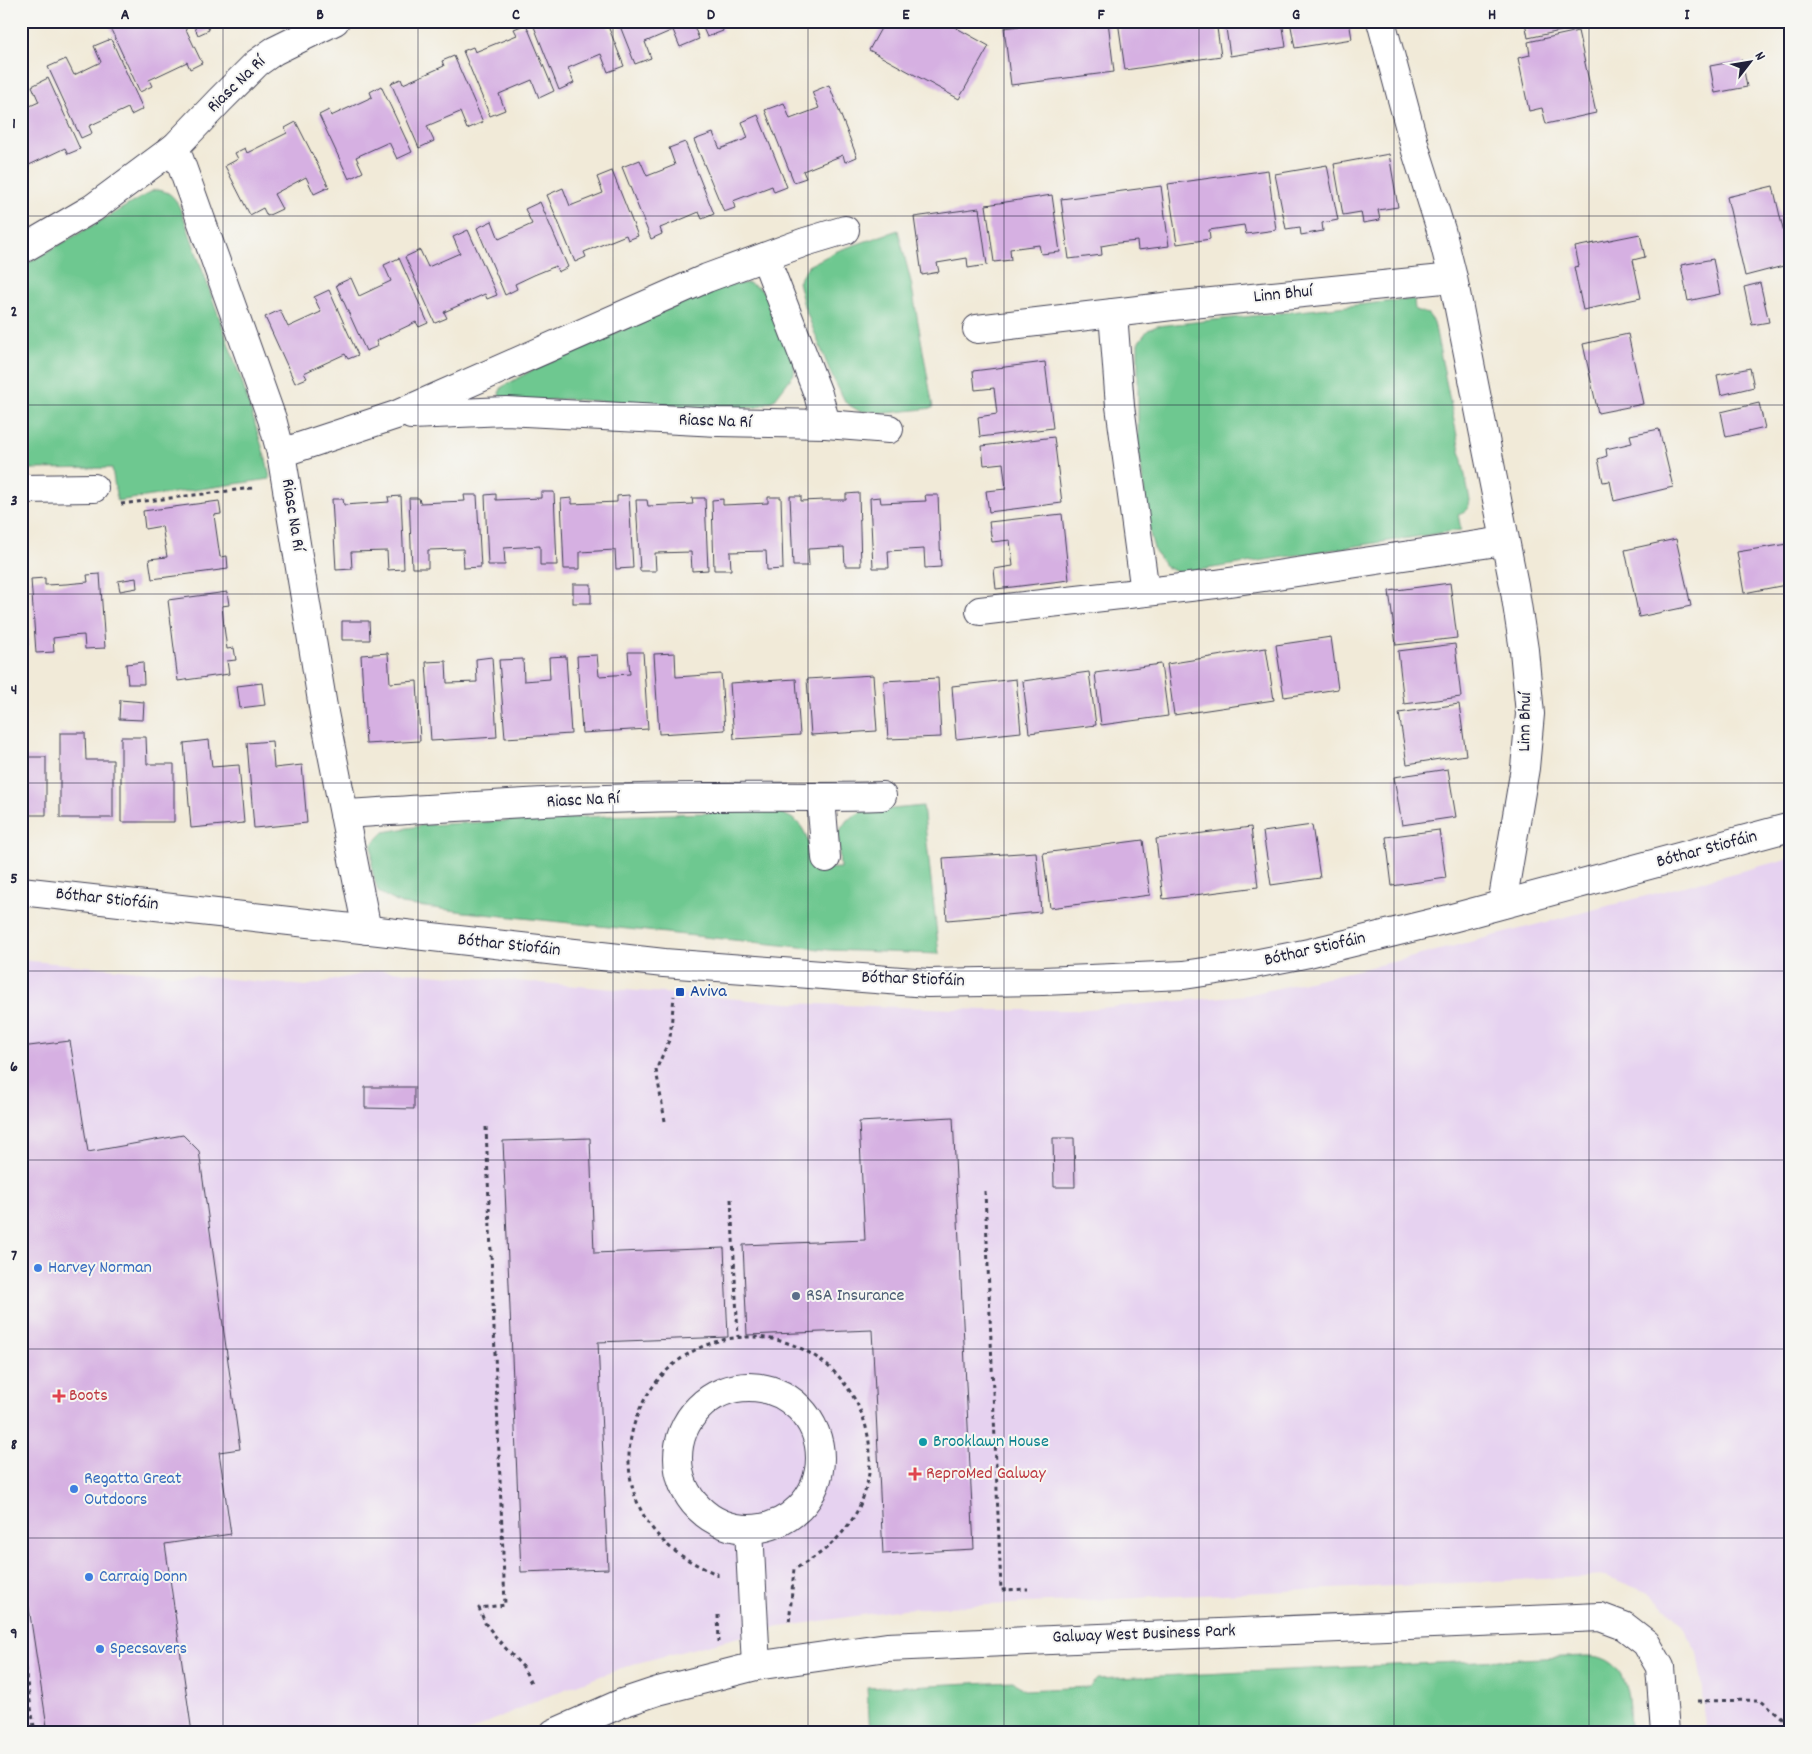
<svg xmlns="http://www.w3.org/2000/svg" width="1812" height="1754" font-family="Dekko,sans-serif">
<rect width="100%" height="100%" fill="#f6f6f2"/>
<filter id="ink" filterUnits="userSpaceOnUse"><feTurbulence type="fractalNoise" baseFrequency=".02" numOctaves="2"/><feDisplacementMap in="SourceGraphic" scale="10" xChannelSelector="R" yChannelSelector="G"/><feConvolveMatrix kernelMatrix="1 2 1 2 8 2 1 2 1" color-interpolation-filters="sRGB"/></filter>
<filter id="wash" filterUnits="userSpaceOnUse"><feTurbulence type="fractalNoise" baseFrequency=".0096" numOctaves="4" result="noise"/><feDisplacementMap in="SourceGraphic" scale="20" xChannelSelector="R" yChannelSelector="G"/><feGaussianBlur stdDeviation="1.12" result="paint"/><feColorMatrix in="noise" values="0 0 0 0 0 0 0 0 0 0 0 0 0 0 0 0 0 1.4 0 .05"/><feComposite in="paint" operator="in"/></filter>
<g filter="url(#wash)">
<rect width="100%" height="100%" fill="#f1ead8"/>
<!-- built -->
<polygon fill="#e6d2f0" points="1791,858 1791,1733 1705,1733 1703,1689 1697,1652 1680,1622 1651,1594 1606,1576 902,1609 774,1628 633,1664 560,1691 495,1719 467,1733 21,1733 21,960 306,986 379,970 788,1003 984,1010 1076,1010 1247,995 1405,959"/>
<!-- green -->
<g fill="#6ec890" stroke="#487566">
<path d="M154 190C174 190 177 202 184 218L242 382 267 463 270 479 117 501 112 468 29 469 21 466V267Z"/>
<polygon points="898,230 911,282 933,408 887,413 859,411 846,403 831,374 804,306 798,282 808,266 837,251"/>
<polygon points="749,283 762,290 776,310 795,357 794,374 774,400 757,407 729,409 564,399 508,403 501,400 499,393 502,387 536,368 721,286"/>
<path d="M1414 299 1415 310 1428 314 1434 322 1470 500C1469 508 1466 512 1458 514L1461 530 1180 573 1166 567 1155 552 1150 534 1138 445V343L1148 330 1157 326Z"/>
<path d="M923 806 939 954 829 950 465 912 401 904 378 892 372 870V844L384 832 425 825 607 816 773 811C808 820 808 837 812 869L840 868 838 833 847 820 861 812Z"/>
<path d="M1585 1656C1590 1656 1596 1656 1601 1658 1631 1668 1629 1707 1630 1733H870L867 1688 1013 1681 1024 1690 1089 1687 1097 1679Z"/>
</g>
<g id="blocks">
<!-- building -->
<g fill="#d6b0e2">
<polygon points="107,21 128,21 130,26 140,21 182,21 202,63 190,69 187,62 149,80 152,86 140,92"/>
<polygon points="192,21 211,21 206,23 209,30 198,35"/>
<polygon points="540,21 543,21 545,25 555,21 606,21 624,66 608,72 601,54 568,68 574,83 559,90 533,24"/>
<polygon points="618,21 692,21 699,39 680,47 673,30 645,42 651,58 635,64"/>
<polygon points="700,21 720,21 723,31 707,37"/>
<polygon points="885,21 944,21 989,46 959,99 869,50"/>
<polygon points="1059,21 1108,21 1114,72 1011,85 1004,28"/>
<polygon points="1118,21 1216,21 1221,56 1125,70"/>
<polygon points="1225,21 1282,21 1286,47 1230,56"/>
<polygon points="1290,21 1349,21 1352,39 1295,48"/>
<polygon points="1511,21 1577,21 1579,27 1528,38 1525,22 1512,25"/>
<polygon points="526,24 554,91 539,98 532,80 499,94 505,110 490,116 463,51 473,47 475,52 517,35 514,29"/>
<polygon points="1578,31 1596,113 1546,124 1542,108 1529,111 1518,58 1530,55 1528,42"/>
<polygon points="111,39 143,109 131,115 128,108 89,126 92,133 81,138 48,67 66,59 74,75 101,62 94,46"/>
<polygon points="454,56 483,122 467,129 460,112 427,126 434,141 419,148 391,83 401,79 403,84 424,75 444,66 442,61"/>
<polygon points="1742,60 1747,87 1715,93 1710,66"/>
<polygon points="48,78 80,149 68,154 65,148 27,166 30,172 21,176 21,110 39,102 32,86"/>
<polygon points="829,85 857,157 845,162 843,155 803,171 806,178 794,182 765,110 784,103 790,119 819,108 812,92"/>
<polygon points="381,86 412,152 397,159 389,142 356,157 363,172 349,179 319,115 329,110 331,116 372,97 370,92"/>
<polygon points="758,115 787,187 774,192 772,186 733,201 735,208 724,212 694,140 713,133 720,149 733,144 748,138 742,122"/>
<polygon points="296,122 329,187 314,194 306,177 274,194 282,209 267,216 263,208 250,215 225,166 238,159 235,153 245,148 247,153 287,133 285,128"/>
<polygon points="685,142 714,214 702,219 699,212 680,220 660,228 662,234 651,239 622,167 640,160 647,176 660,171 675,165 669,148"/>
<polygon points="1389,154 1398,207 1378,210 1380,220 1363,223 1361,212 1343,215 1334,164"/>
<polygon points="1327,165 1338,220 1322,223 1323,231 1301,235 1300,227 1286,229 1275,174"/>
<polygon points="1268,170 1276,230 1246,234 1244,225 1209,230 1210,239 1177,244 1168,184"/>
<polygon points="612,171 638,236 628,240 626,235 584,252 586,257 575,262 547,195 563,188 570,206 603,193 597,177"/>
<polygon points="1161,186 1169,246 1138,250 1137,241 1118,243 1101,246 1102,255 1069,259 1061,199"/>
<polygon points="1773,186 1791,264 1745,276 1727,197"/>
<polygon points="1052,195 1060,252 1041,254 1039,245 1010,249 1011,260 994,262 986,205"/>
<polygon points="540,202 568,267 558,272 556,266 534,275 515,284 517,289 505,295 477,228 492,221 499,239 532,224 525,209"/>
<polygon points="979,208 987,265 968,268 967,258 937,263 939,272 922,275 914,217"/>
<polygon points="468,230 497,295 487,299 485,294 444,312 447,318 435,323 405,257 420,250 428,267 460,253 453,237"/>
<polygon points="1640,234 1645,257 1633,260 1641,298 1583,310 1574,267 1579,266 1575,247"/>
<polygon points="399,258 428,323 419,327 416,322 376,341 378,346 366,351 336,285 351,278 359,296 391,281 384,265"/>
<polygon points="1713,259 1720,294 1688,301 1681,265"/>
<polygon points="1760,283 1769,322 1752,325 1744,287"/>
<polygon points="329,290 358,355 348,359 345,354 304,373 307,378 295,383 265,317 280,310 288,327 321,312 314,297"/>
<polygon points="1628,334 1643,404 1598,413 1583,344"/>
<polygon points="1045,362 1053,428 980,437 978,417 997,414 994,388 975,390 973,371"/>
<polygon points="1750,368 1754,387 1721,395 1717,375"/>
<polygon points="1759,403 1765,428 1726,437 1721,412"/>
<polygon points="1659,429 1673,487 1614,501 1610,481 1603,482 1598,459 1607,456 1606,449 1632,443 1630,435"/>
<polygon points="1054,437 1062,503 989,512 986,491 1006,489 1003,463 984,465 982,446"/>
<polygon points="541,492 554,492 557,565 540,565 540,546 504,548 505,565 488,565 485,495 496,494 496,500 541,498"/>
<polygon points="859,493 861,566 845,566 844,547 808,549 809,566 793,566 790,496 801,496 801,501 824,500 846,500 846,494"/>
<polygon points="464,495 477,495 481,567 464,568 463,549 428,550 428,568 412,568 409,498 419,498 420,503 465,501"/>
<polygon points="629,495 633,568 616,569 615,550 580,552 580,569 564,569 561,499 572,498 572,504 617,502 617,496"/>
<polygon points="925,495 938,495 941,567 925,568 924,549 888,551 889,568 873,568 870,498 880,497 881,503 926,501"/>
<polygon points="401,496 404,569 388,570 387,551 351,552 352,569 336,570 332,499 343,499 344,505 389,502 388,497"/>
<polygon points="768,497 781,497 783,569 767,570 766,551 730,552 731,570 714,570 712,500 723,499 723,505 768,503"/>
<polygon points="692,498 705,498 708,570 692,571 691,552 655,553 656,571 640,571 636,500 647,500 648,506 693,504"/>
<polygon points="219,501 221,514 214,515 220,557 227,556 228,569 152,579 149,559 167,557 162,526 145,529 143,511"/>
<polygon points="1062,514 1069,580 996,589 994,569 1013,566 1010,540 992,542 989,522"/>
<polygon points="1676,539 1691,606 1639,617 1625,550"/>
<polygon points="1787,544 1791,561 1791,584 1744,593 1737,552"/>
<polygon points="21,571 23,571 28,645 21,645"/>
<polygon points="100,574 105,648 85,649 84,635 70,636 53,638 54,652 36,653 31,579 45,578 45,585 66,584 88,582 87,575"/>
<polygon points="136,578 137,588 120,591 118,581"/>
<polygon points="1450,583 1457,638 1396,645 1389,591"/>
<rect x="573" y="584" width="18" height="19"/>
<polygon points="227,592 229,605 222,606 224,627 227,649 234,648 236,660 227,661 229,674 178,681 168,600"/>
<polygon points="342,621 369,621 370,640 342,640"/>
<polygon points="1331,637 1338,689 1284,697 1276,645"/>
<polygon points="1455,644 1461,697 1404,704 1398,651"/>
<polygon points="1266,648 1274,700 1174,715 1167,664"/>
<polygon points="628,652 643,652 648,729 582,733 577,656 597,655 599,676 630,674"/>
<polygon points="388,653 390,683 417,681 420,741 366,744 361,655"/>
<polygon points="675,653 676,677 721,674 725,730 659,734 654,654"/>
<polygon points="566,656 571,734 505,738 499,660 523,659 524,681 550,679 549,657"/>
<polygon points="492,657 497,737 431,741 426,662 446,661 447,683 477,682 476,659"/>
<polygon points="143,662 144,684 128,684 126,664"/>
<polygon points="1161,664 1168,716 1101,725 1095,673"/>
<polygon points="1089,672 1096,725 1029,733 1023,681"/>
<polygon points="873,675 877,731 811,735 807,679"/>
<polygon points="938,678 941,737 888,739 884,681"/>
<polygon points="796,679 800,735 734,739 730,683"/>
<polygon points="1016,679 1021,732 956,739 952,686"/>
<polygon points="262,683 265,705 240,708 237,686"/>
<polygon points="120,700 144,702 143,720 119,719"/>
<polygon points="1459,704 1466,755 1407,764 1399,713"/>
<polygon points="60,733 85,733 86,760 113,760 113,818 60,818"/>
<polygon points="121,737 146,737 147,764 174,764 174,822 121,822"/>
<polygon points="209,740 212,767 239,765 244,823 191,828 184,743"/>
<polygon points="272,741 274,768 302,765 307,823 254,828 247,743"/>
<rect x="21" y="757" width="25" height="58"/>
<polygon points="1448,769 1456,817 1402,825 1394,777"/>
<polygon points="1312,825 1320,878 1271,885 1263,832"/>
<polygon points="1251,827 1258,887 1163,899 1156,839"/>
<polygon points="1439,830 1446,878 1392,886 1386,837"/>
<polygon points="1143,840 1150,895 1050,908 1043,853"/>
<polygon points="1036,852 1041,912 947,920 943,858"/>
<polygon points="70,1041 88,1152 183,1135 199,1151 240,1449 219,1452 231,1534 165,1544 192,1733 48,1733 21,1555 21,1047"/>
<polygon points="365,1087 414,1087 414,1109 365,1108"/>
<polygon points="953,1117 974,1549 883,1554 872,1330 747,1335 743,1245 865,1240 859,1122"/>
<polygon points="590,1138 594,1253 724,1248 728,1337 598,1342 608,1569 521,1572 503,1141"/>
<polygon points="1053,1138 1074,1138 1075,1187 1054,1187"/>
</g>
</g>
</g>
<g filter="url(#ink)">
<use href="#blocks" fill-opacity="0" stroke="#414053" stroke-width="1"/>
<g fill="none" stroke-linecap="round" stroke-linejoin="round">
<defs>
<g id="minor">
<polyline points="1381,21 1416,151 1441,230 1453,278 1514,585 1524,650 1530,714 1525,768 1502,904"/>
<polyline points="175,147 272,419 281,453 324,713 367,930"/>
<polyline points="21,250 93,208 175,147 220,100 257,63 274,51 335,21"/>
<polyline points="765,257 818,394 826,424"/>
<polyline points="1113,313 1120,406 1145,592"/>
<polyline points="977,329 1172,306 1453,278"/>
<polyline points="411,415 506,411 718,422 826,424 889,429"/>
<polyline points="281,453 396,415 707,278 805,242 845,230"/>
<polyline points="21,489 94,488"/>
<polyline points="980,611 1216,584 1504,541"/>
<polyline points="821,799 826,858"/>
<path d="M344 814C465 807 587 797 708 797 766 796 823 798 882 796"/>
<polyline points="21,891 664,963 928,983 1043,981 1184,975 1244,966 1309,953 1452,918 1791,827"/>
<circle cx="749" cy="1458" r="71"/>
<polyline points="749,1529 756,1666"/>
<polyline points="554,1733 622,1703 658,1691 756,1666 887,1647 1600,1617 1624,1626 1646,1643 1660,1667 1665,1733"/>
</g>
</defs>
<!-- minor casing -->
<use href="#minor" stroke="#414053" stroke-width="30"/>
<!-- path -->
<g stroke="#414053" stroke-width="3" stroke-dasharray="4 4" stroke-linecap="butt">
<polyline points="121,504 253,488"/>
<polyline points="665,1121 656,1070 670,1038 674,996"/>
<polyline points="486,1127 505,1605 479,1608 485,1623 499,1641 523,1667 532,1685"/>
<polyline points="985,1191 1001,1590 1028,1589"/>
<polyline points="731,1199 738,1337"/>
<path d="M717 1577V1574C693 1564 671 1552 655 1532 592 1454 651 1337 749 1337 779 1337 806 1347 829 1367 855 1390 871 1425 870 1461 868 1512 838 1547 794 1569L789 1624"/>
<polyline points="718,1615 719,1642"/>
<polyline points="21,1644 35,1733"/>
<polyline points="1698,1701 1761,1700 1791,1725"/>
</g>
<!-- minor -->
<use href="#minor" stroke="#fff" stroke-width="28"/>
</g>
</g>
<!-- grid -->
<path fill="none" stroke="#22223b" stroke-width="1" stroke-opacity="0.55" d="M223 21V1733M418 21V1733M613 21V1733M808 21V1733M1004 21V1733M1199 21V1733M1394 21V1733M1589 21V1733M21 216H1791M21 405H1791M21 594H1791M21 783H1791M21 971H1791M21 1160H1791M21 1349H1791M21 1538H1791"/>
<!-- markers -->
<rect fill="#1a4fb4" stroke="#f6f6f2" stroke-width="2" x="675" y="987" width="10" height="10" rx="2.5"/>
<g fill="#3f7fe0" stroke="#f6f6f2" stroke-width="2">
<circle cx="38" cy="1268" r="5"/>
<circle cx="74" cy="1489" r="5"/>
<circle cx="89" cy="1577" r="5"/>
<circle cx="100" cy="1649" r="5"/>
</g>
<circle fill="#5c6f8a" stroke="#f6f6f2" stroke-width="2" cx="796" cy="1296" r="5"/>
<g fill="#e0444e" stroke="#f6f6f2" stroke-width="2">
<path d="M56.5 1388.5h5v5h5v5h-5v5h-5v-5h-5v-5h5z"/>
<path d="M912.5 1466.5h5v5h5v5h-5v5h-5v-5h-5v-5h5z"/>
</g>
<circle fill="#0f9aa8" stroke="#f6f6f2" stroke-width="2" cx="923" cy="1442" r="5"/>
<g text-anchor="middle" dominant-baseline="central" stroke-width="4" stroke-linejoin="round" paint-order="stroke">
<!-- street labels -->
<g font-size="18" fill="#22223b" stroke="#f6f6f2">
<text transform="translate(237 85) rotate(-44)">Riasc Na Rí</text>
<text transform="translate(1283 295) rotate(-6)">Linn Bhuí</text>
<text transform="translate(715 422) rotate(2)">Riasc Na Rí</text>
<text transform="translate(292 515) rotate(81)">Riasc Na Rí</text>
<text transform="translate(1526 722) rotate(-89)">Linn Bhuí</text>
<text transform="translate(583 801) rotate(-3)">Riasc Na Rí</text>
<text transform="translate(1707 850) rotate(-15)">Bóthar Stiofáin</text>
<text transform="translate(107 900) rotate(6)">Bóthar Stiofáin</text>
<text transform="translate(509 946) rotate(6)">Bóthar Stiofáin</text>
<text transform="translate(1315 950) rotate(-13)">Bóthar Stiofáin</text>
<text transform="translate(913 980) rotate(2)">Bóthar Stiofáin</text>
<text transform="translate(1144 1635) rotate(-2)">Galway West Business Park</text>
</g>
<!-- transit labels -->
<g font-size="18" fill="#164399" stroke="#f6f6f2" text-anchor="start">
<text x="690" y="992">Aviva</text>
</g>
<!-- shop labels -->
<g font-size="18" fill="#366cbe" stroke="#f6f6f2" text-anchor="start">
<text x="48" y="1268">Harvey Norman</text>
<text x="84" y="1479">Regatta Great<tspan x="84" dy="21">Outdoors</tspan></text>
<text x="99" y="1577">Carraig Donn</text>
<text x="110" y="1649">Specsavers</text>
</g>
<!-- service labels -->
<g font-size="18" fill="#4e5e75" stroke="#f6f6f2" text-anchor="start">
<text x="806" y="1296">RSA Insurance</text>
</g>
<!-- health labels -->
<g font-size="18" fill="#be3a42" stroke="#f6f6f2" text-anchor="start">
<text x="69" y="1396">Boots</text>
<text x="926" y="1474">ReproMed Galway</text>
</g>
<!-- culture labels -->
<g font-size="18" fill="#0d838f" stroke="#f6f6f2" text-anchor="start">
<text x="933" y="1442">Brooklawn House</text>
</g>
</g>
<!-- margin -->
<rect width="1812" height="1754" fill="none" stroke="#f6f6f2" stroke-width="55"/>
<!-- north arrow -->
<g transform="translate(1750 62) rotate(59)" stroke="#f6f6f2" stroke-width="4" paint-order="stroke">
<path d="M0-4L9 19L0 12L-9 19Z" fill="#22223b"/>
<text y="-8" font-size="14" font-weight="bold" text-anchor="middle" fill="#22223b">N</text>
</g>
<rect x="28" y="28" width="1756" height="1698" fill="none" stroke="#22223b" stroke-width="2"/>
<g font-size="16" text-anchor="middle" font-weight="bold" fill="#22223b">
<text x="125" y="19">A</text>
<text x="320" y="19">B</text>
<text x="516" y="19">C</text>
<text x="711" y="19">D</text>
<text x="906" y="19">E</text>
<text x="1101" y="19">F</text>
<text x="1296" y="19">G</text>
<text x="1492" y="19">H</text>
<text x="1687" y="19">I</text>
<text x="14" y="128">1</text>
<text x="14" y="316">2</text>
<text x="14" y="505">3</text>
<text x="14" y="694">4</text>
<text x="14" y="883">5</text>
<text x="14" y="1071">6</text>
<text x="14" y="1260">7</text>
<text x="14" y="1449">8</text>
<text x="14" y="1638">9</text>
</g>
</svg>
